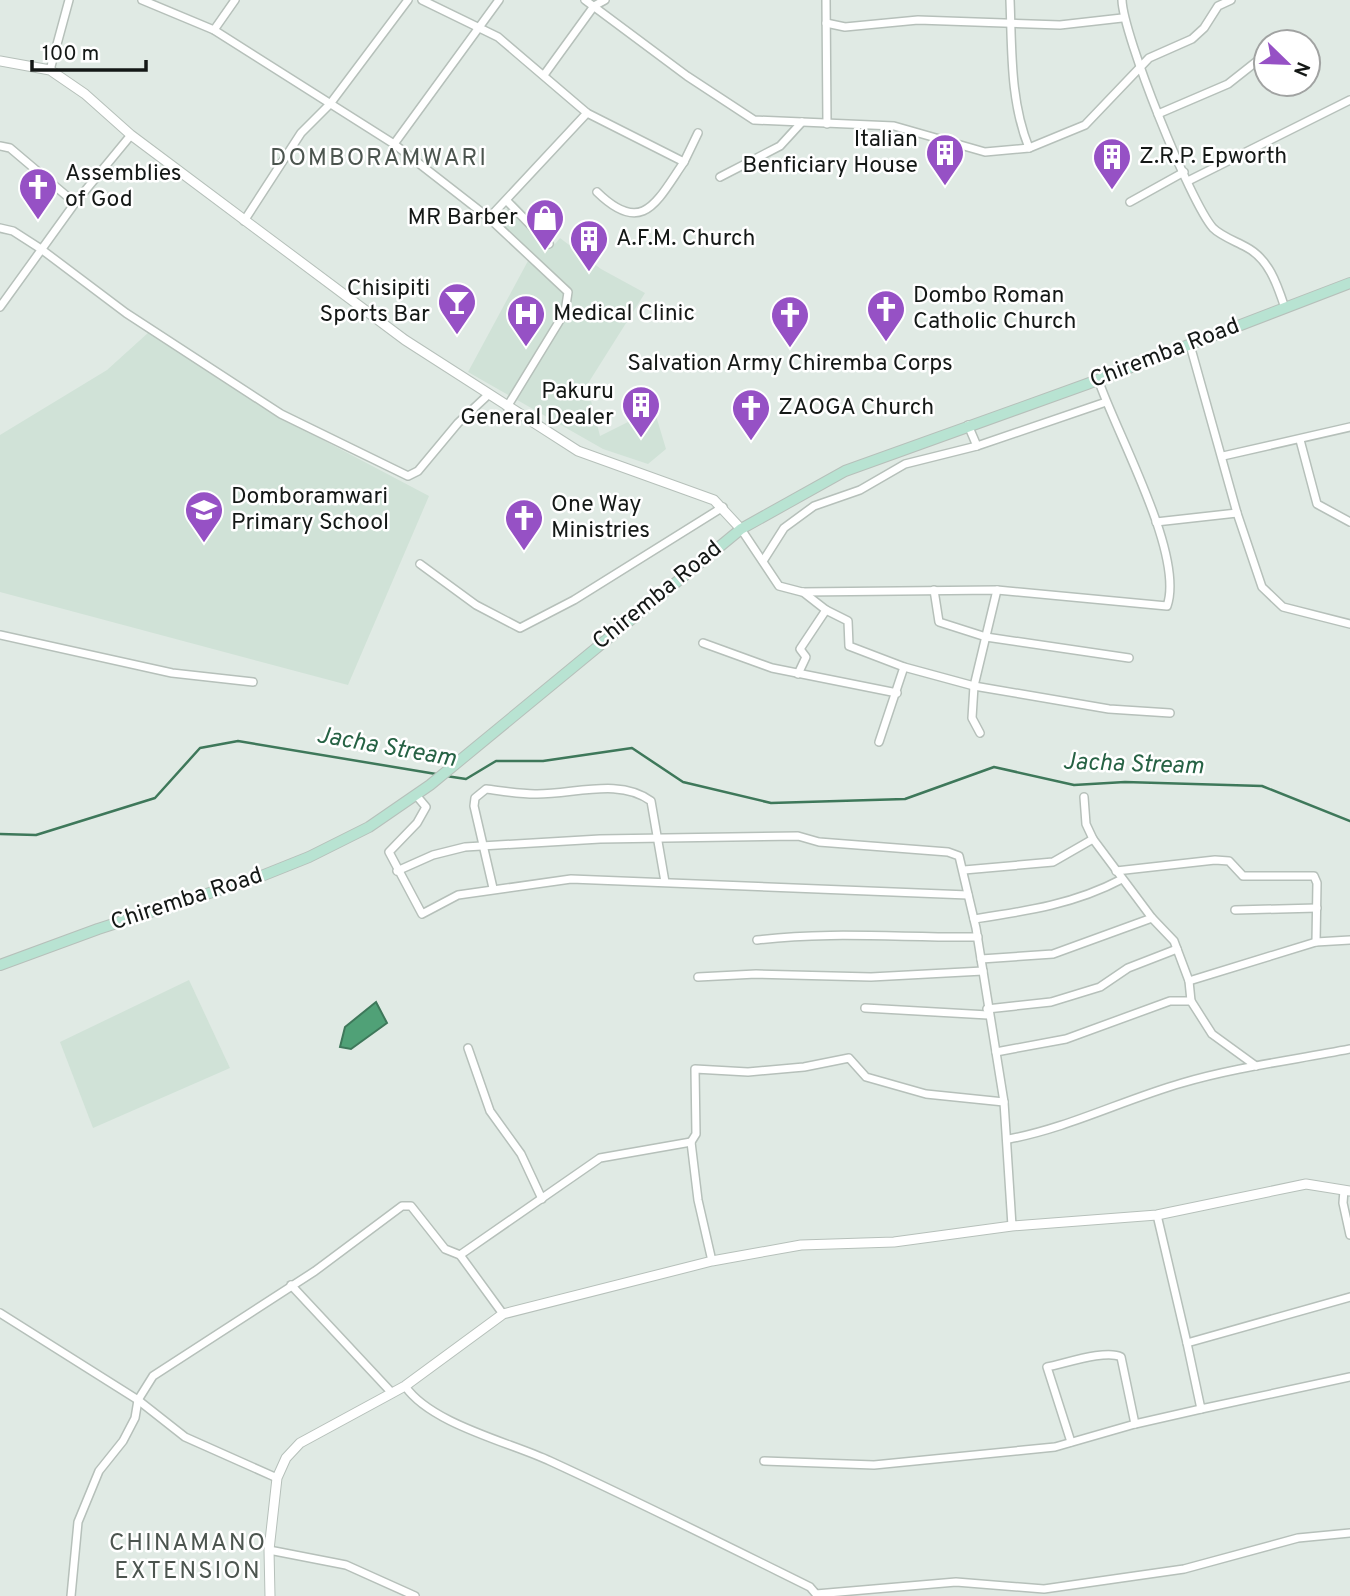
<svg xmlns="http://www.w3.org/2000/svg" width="1350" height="1596" font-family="Overpass,sans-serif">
<rect width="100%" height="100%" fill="#e0eae4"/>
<!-- built -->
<g fill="#d0e2d7">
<polygon points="515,201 555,244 560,238 601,269 645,293 587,385 600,436 654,409 666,449 648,464 603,449 468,372 529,259 494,222"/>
<polygon points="149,332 285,420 429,496 348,685 0,592 0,435 107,370"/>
<polygon points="189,980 230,1068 93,1128 60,1042"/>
</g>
<!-- water -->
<polygon fill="#50a177" stroke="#3e785a" stroke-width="2" points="376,1002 387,1023 351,1049 340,1047 345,1027"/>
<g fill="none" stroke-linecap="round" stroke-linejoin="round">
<!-- stream -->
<g stroke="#3e785a" stroke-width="2.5">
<polyline points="446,776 466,779 496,761 543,761 632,748 683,782 771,803 905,799 994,767 1074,785 1125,782 1262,786 1350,821"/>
<polyline points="0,834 36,835 155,798 200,748 238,741 436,774"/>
</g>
<defs>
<g id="minor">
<polyline points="142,0 214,30 394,144 489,218 568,292 565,312 507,407"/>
<path d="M422 0 498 37 587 113 684 162C657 201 643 237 597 192"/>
<polyline points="585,0 687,76 754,120 894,126 985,152 1029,148 1085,125 1149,58 1192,39 1204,28 1218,6 1231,0"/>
<polyline points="826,0 827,124"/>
<path d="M1010 0C1012 50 1010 101 1029 148"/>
<path d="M1122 0C1123 35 1190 202 1213 228 1221 236 1235 241 1246 247 1269 259 1277 284 1285 308"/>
<polyline points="826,23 845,27 918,20 1060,25 1122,18"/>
<polyline points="214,30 235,0"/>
<polyline points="1281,42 1282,41"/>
<polyline points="50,70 69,0"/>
<polyline points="544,75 594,6 605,0"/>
<polyline points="1158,114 1228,84 1266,54"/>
<polyline points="394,144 499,0"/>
<polyline points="0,146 10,148 75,203"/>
<polyline points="684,162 698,133"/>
<polyline points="720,177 780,146 802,122"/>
<polyline points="1188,181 1350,100"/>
<polyline points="507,201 549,244"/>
<polyline points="1130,202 1184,172"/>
<polyline points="489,218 587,113"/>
<polyline points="244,221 301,133 330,104 408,0"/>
<polyline points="0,228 13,231 41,249 126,313 281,414 408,476 418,471 458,423 488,395"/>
<polyline points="0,307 75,203 131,135"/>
<polyline points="1190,345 1237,513 1262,587 1283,607 1350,624"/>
<polyline points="968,425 977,446"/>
<polyline points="1300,440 1317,504 1350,522"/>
<polyline points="1223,456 1350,427"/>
<polyline points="1156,522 1237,513"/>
<path d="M741 529 779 586 802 592 997 590 1167 606C1185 555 1116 433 1098 379"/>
<polyline points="763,561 784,528 814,506 860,490 905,464 977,446 1106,402"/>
<polyline points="420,564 476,605 520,628 574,600 723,507"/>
<polyline points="934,590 939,622 986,637 1129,658"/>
<polyline points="803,592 826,610 848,621 849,646 904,667 974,686 1109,709 1170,713"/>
<polyline points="0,635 172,673 253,682"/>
<polyline points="703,643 772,668 897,693"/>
<polyline points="798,674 806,657 800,649 826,610"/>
<polyline points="980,733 972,718 974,686 997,590"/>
<polyline points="879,742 904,667"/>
<polyline points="416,795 426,807 417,823 389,852 422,914 458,895 571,879 968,895"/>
<polyline points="1084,797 1086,824 1093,839 1152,918 1174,941 1189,981 1191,1001 1212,1034 1256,1066"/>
<polyline points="964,870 1053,862 1093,839"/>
<polyline points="397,871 433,855 465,847 600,839 798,836 819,842 948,852 959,856 976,928 1004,1102 1012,1226"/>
<polyline points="1116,871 1215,860 1229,861 1243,876 1314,876 1317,883 1316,942"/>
<path d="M493 888 474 806 475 798 486 789C502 791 519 794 535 794 572 795 619 777 651 801L665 882"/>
<polyline points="1235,910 1317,908"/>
<path d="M974 919C1027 911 1075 904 1122 879"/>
<path d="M757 940C830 931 904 938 978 937"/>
<polyline points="981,959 1053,954 1152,918"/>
<polyline points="698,977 756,974 871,977 983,971"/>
<polyline points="1189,981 1316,942 1350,940"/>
<polyline points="865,1008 988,1015"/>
<polyline points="987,1009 1051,1002 1100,987 1128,968 1177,949"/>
<polyline points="468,1048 490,1111 521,1154 542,1199"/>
<polyline points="996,1052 1066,1039 1170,1001 1191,1001"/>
<path d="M1009 1139C1068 1128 1123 1100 1182 1083 1236 1067 1294 1060 1350 1049"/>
<polyline points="1344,1190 1343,1203 1350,1235"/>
<polyline points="1157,1215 1187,1343"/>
<polyline points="460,1255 600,1158 691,1142"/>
<polyline points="712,1261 698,1200 691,1142 696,1134 695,1069 748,1072 804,1067 849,1058 866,1077 926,1094 1004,1102"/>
<polyline points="291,1285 392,1393"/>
<polyline points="1350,1297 1187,1343 1201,1409 1350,1377"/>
<polyline points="0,1313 138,1400 185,1437 277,1478"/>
<path d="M405 1386C431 1424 509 1442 550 1461 637 1501 723 1544 810 1587L816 1594 956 1582 1044 1589 1184 1569 1298 1538 1350 1533"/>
<path d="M1071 1442 1047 1367C1064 1364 1106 1349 1121 1357L1135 1424"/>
<polyline points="764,1461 874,1465 1055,1447 1135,1424 1201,1409"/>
<polyline points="269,1550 346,1565 415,1596"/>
<polyline points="71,1596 78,1522 99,1471 123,1441 135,1418 138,1400 153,1376 315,1271 402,1206 411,1206 445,1249 460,1255 503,1314"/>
</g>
<g id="tertiary">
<polyline points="0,61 50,70 85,94 131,135 405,340 578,451 714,500 741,529"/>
<polyline points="270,1596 269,1550 277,1478 286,1458 300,1443 405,1386 503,1314 712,1261 801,1245 894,1242 1012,1226 1157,1215 1306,1184 1350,1191"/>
</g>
<polyline id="secondary" points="0,965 98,929 259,877 309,857 369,827 430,785 741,529 845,471 1087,384 1350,283"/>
</defs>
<!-- minor casing -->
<use href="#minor" stroke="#b6c0ba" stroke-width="10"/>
<!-- tertiary casing -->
<use href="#tertiary" stroke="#b6c0ba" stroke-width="11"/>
<!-- secondary casing -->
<use href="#secondary" stroke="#b6c0ba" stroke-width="12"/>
<!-- minor -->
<use href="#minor" stroke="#fff" stroke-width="7"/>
<!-- tertiary -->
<use href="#tertiary" stroke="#fff" stroke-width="9"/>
<!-- secondary -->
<use href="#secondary" stroke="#b8e3d2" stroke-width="10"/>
</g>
<!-- icons -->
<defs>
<symbol id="building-pin" viewBox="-11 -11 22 30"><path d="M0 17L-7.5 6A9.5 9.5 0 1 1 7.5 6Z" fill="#9651c5" stroke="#fff"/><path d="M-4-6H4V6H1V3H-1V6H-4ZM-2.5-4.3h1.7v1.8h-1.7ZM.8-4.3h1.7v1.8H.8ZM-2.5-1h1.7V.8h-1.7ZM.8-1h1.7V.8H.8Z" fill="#fff"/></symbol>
<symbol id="church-pin" viewBox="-11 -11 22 30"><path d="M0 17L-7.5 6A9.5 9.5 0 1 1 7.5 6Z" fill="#9651c5" stroke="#fff"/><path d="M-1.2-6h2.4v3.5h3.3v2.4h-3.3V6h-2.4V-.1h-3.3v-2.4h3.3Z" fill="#fff"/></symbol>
<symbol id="shop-pin" viewBox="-11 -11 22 30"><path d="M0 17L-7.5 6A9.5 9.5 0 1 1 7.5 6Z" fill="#9651c5" stroke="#fff"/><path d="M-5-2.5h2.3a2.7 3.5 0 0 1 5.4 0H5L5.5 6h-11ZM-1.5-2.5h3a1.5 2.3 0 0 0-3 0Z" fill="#fff"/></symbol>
<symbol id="bar-pin" viewBox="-11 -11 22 30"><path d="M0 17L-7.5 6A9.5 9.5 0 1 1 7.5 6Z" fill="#9651c5" stroke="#fff"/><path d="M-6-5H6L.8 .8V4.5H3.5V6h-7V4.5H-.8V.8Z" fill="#fff"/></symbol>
<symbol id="hospital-pin" viewBox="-11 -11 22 30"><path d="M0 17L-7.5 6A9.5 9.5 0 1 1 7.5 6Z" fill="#9651c5" stroke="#fff"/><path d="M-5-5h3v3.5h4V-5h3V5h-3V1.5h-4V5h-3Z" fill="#fff"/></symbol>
<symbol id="school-pin" viewBox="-11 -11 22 30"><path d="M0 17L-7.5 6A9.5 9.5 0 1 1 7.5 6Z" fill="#9651c5" stroke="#fff"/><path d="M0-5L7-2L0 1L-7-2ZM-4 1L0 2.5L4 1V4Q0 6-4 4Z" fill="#fff"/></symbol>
</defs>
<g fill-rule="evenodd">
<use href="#building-pin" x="923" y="131" width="44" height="60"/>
<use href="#building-pin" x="1090" y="135" width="44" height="60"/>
<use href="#church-pin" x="16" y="165" width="44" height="60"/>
<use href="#shop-pin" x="523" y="196" width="44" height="60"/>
<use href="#building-pin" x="567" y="217" width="44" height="60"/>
<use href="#bar-pin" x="435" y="280" width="44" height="60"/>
<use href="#church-pin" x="864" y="287" width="44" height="60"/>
<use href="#hospital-pin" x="504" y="292" width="44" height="60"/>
<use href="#church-pin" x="768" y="293" width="44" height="60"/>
<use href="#building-pin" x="619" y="383" width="44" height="60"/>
<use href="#church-pin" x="729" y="386" width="44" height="60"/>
<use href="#school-pin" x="182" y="488" width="44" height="60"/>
<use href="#church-pin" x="502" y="496" width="44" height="60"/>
</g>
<g text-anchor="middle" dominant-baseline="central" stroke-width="5" stroke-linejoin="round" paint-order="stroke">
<!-- poi labels -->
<g font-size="23" fill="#141816" stroke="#fff" text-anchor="start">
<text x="918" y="140" text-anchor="end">Italian<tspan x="918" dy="26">Benficiary House</tspan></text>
<text x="1139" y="157">Z.R.P. Epworth</text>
<text x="65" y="174">Assemblies<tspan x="65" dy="26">of God</tspan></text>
<text x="518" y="218" text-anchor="end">MR Barber</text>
<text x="616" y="239">A.F.M. Church</text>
<text x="430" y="289" text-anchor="end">Chisipiti<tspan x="430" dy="26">Sports Bar</tspan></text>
<text x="913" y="296">Dombo Roman<tspan x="913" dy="26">Catholic Church</tspan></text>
<text x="553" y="314">Medical Clinic</text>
<text x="790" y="364" text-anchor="middle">Salvation Army Chiremba Corps</text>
<text x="614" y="392" text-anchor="end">Pakuru<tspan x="614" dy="26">General Dealer</tspan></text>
<text x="778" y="408">ZAOGA Church</text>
<text x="231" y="497">Domboramwari<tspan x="231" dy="26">Primary School</tspan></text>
<text x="551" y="505">One Way<tspan x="551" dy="26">Ministries</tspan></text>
</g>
<!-- street labels -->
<g font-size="23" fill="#141816" stroke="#fff">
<text transform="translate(1165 354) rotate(-21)">Chiremba Road</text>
<text transform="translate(658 596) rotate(-39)">Chiremba Road</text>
<text transform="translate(187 900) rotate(-18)">Chiremba Road</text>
</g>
<!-- neighbourhood labels -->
<g font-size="24" letter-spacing="2" fill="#4c554f" stroke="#fff">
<text x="379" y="159">DOMBORAMWARI</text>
<text x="188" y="1544">CHINAMANO<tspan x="188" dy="28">EXTENSION</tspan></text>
</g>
<!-- water labels -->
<g font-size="24" font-style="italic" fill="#266244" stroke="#fff">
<text transform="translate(386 748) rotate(10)">Jacha Stream</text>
<text transform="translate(1133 765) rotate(2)">Jacha Stream</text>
</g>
</g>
<!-- north arrow -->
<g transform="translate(1287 63) rotate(113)"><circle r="33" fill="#ffffff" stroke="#a1a3a2" stroke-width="2"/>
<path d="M0-5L12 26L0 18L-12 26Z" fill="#9651c5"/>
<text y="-10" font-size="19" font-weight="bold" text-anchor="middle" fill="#141816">N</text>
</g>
<!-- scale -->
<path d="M32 60v10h114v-10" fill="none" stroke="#141816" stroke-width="3.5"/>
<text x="42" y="60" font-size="21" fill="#141816" stroke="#ffffff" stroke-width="5" paint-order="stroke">100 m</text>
</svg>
